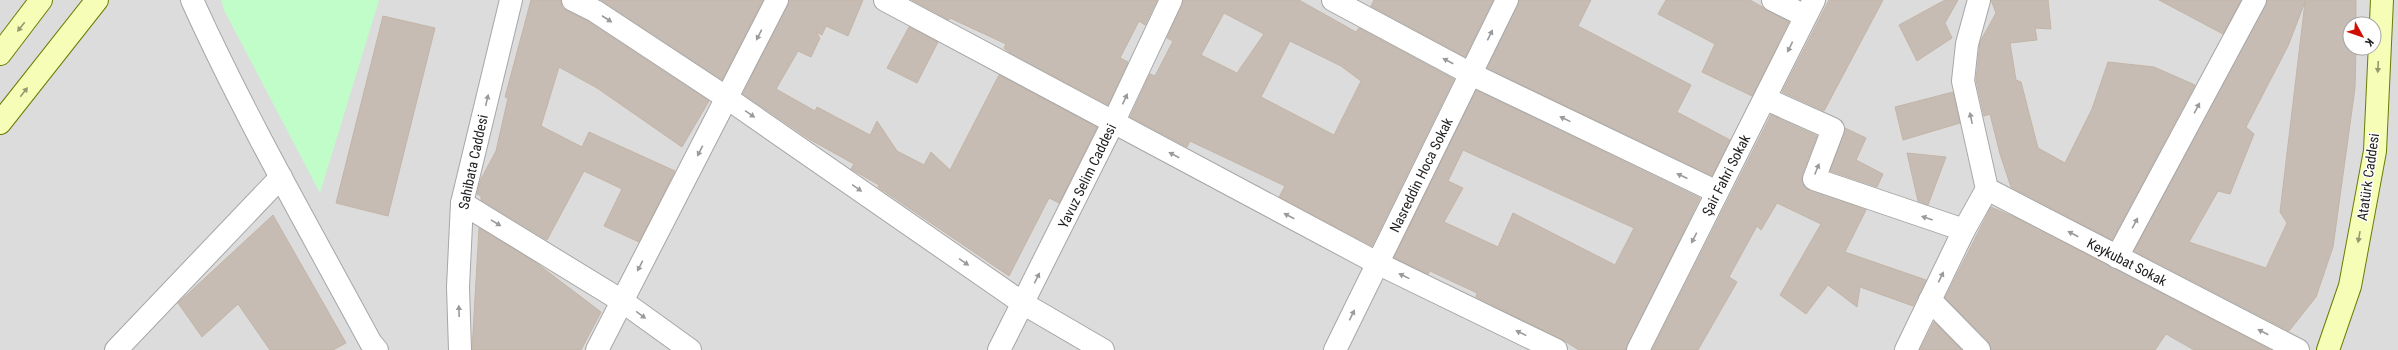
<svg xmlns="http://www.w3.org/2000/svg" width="2398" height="350" font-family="'Roboto Condensed',sans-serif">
<rect width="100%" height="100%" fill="#f1ede5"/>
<!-- residential -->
<path fill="#dddcdc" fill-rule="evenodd" d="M0 0H2398V350H0ZM2350 24H2374V48H2350Z"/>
<!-- park -->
<polygon fill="#c0fdc9" points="221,0 379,0 320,193 224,10"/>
<!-- building -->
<g fill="#c6bcb4" stroke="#c3b5a6" fill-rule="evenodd">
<polygon points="531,0 561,0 562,7 567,11 589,22 709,101 682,147 597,88 559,67 541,126 582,147 589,132 675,171 639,242 604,226 622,189 584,171 547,240 481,200 481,196 477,194 481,179 496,151 508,98 505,97"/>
<polygon points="601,0 763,0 722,80"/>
<polygon points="789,0 863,0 848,36 826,26 822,35 816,32 820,38 811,57 798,51 776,89 815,111 817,107 870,135 877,121 897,151 924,165 931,152 950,170 999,75 1097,127 1059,203 1049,198 1009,276 878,187 879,185 851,169 854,164 809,139 743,94"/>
<polygon points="912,0 1157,0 1145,25 1139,21 1120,58 1128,62 1108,105 1010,53 1004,48 1006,44 950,18 949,20"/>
<path d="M1183 0H1299L1356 32 1359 28 1454 79 1372 246 1279 197 1285 186 1190 141 1187 147 1130 117 1150 74 1155 76 1173 41 1167 38ZM1224 13 1264 34 1237 73 1201 55ZM1290 41 1341 66 1361 81 1334 135 1261 97Z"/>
<polygon points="1374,0 1493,0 1465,57 1371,6"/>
<polygon points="1519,0 1591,0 1578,26 1691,85 1677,112 1730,140 1712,176 1487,68"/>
<polygon points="1666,0 1750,0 1789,22 1752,96 1702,72 1715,44 1658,14"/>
<polygon points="1829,0 1883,0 1824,111 1782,92"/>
<polygon points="1945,0 1958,0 1945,23 1952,38 1917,61 1899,25"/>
<polygon points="1991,0 2048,0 2051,29 2035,28 2037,40 2010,43 2016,80 2021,82 2038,148 2065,163 2092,109 2108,62 2154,67 2195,85 2112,240 2011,187 2000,154 1990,114 1984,116 1976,80 1980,42 1996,13"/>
<polygon points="2159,0 2241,0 2223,34"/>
<path d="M2267 0H2356V24H2350V48H2356L2355 88 2333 247 2316 297 2289 331 2134 251ZM2305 2 2280 212 2287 223 2266 268 2189 242 2218 191 2230 194 2254 134 2246 127 2288 46Z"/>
<polygon points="383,16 435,28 388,216 336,203"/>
<polygon points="909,27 938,42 917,83 887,68"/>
<path d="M1476 90 1700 198 1626 350H1579L1561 339 1476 297 1477 293 1430 271 1428 274 1394 258ZM1463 150 1634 228 1615 265 1513 213 1498 247 1444 222 1463 188 1448 181Z"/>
<polygon points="1953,92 1960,123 1903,140 1895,107"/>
<polygon points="1771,115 1817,136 1802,175 1802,182 1805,187 1866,210 1845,252 1926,280 1913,306 1860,287 1857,307 1828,285 1806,314 1780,295 1821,224 1777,203 1761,230 1757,226 1729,277 1737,282 1698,350 1652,350"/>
<polygon points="1845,128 1866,138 1856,160 1883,174 1877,187 1830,171"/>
<polygon points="1907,153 1946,157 1928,205 1918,201"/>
<polygon points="1991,207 2021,220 2271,350 2194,350 2166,334 2155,350 1991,350 1988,341 1945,298"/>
<polygon points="273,215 346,343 333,350 270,350 238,304 202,337 178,303"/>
<polygon points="479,228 535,262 601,312 581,350 472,350"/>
<polygon points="1934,322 1962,350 1920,350"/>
</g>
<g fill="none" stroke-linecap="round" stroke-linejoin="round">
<defs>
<g id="minor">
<path d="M192 0C245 117 310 230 371 343L377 350"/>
<polyline points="573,0 595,11 727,98 1024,304 1103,350"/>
<polyline points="885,0 1377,263 1556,350"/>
<polyline points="1333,0 1471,74 1717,192"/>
<polyline points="1773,0 1805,16"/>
<polyline points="1979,0 1967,44 1963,81 1987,189 2298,350"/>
<polyline points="1766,99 1833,129 1814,179 1964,230"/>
<polyline points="462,203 622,301 690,350"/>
<polyline points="2117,257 2255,0"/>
<polyline points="1930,300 1979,350"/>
<polyline points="116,350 281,177"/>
<polyline points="597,350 777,0"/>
<polyline points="999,350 1113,123 1171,0"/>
<polyline points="1335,350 1507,0"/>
<polyline points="1638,350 1814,0"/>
<polyline points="1906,350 1964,230 1987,189"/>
</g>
<polyline id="tertiary" points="460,350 458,287 462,203 511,0"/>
<g id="secondary">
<polyline points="0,54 41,0"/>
<polyline points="0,123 97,0"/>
<polyline points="2328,350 2350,286 2375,151 2382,0"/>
</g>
</defs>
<!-- minor casing -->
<use href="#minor" stroke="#a6a6a6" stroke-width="24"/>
<!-- tertiary casing -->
<use href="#tertiary" stroke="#a6a6a6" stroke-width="24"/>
<!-- secondary casing -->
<use href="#secondary" stroke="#677d00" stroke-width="24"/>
<!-- minor -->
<use href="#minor" stroke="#fff" stroke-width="22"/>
<!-- tertiary -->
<use href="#tertiary" stroke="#fff" stroke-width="22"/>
<!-- secondary -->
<use href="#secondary" stroke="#f5fdb6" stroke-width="22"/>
</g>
<!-- one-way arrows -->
<defs><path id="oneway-solid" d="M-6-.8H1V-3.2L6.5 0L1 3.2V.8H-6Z"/></defs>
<g fill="#9a9a9a">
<use href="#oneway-solid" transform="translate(607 19) rotate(33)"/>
<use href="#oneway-solid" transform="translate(759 35) rotate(117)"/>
<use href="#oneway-solid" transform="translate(1490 35) rotate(-64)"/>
<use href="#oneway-solid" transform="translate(1790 47) rotate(116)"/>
<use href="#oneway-solid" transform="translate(1448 61) rotate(-152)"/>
<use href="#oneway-solid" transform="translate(1125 99) rotate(-65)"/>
<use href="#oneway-solid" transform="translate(487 100) rotate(-77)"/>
<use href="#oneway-solid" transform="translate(2197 108) rotate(-62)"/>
<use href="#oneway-solid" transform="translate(750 114) rotate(35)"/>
<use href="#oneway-solid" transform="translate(1971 118) rotate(-102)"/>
<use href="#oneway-solid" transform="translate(1565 119) rotate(-154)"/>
<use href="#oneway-solid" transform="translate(700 151) rotate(117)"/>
<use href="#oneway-solid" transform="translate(1174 155) rotate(-152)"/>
<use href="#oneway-solid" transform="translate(1817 169) rotate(-68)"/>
<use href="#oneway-solid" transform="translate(1682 176) rotate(-155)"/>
<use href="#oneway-solid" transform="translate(857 188) rotate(35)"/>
<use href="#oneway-solid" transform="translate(1289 216) rotate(-152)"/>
<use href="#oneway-solid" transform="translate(1927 218) rotate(-161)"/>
<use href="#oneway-solid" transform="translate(496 223) rotate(31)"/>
<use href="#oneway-solid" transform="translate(2135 223) rotate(-62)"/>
<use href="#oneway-solid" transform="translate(2073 234) rotate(-152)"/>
<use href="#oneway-solid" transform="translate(1694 238) rotate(117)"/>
<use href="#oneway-solid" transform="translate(964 262) rotate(35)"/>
<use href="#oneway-solid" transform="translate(640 266) rotate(117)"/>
<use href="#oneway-solid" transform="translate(1404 276) rotate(-154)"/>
<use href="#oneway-solid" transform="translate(1941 277) rotate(-64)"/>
<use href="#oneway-solid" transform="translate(1037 278) rotate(-64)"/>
<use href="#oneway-solid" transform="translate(459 311) rotate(-92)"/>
<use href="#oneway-solid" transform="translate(641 315) rotate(36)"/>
<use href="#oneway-solid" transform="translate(1352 315) rotate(-64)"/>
<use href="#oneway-solid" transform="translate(2263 332) rotate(-153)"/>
<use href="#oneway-solid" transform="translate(1521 333) rotate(-154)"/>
</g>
<g fill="#959972">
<use href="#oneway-solid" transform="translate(21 27) rotate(128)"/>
<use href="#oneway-solid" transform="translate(2378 67) rotate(93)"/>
<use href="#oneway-solid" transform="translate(24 92) rotate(-52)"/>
<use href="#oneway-solid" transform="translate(2359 237) rotate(100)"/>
</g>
<g text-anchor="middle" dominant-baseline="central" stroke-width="3" stroke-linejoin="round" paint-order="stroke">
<!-- street labels -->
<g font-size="14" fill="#1f1f1f" stroke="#fff">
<text transform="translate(473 162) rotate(-78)">Sahibata Caddesi</text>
<text transform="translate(1421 175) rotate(-64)">Nasreddin Hoca Sokak</text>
<text transform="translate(1726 175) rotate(-63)">Şair Fahri Sokak</text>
<text transform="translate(1087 176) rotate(-64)">Yavuz Selim Caddesi</text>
<text transform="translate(2368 177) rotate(-82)">Atatürk Caddesi</text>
<text transform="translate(2127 262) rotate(27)">Keykubat Sokak</text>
</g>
</g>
<!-- north arrow -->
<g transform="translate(2362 36) rotate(130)"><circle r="19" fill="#ffffff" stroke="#a5a5a5"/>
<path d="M0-3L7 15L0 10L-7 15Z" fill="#cf0e00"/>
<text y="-6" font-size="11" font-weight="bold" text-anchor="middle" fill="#1f1f1f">K</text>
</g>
</svg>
